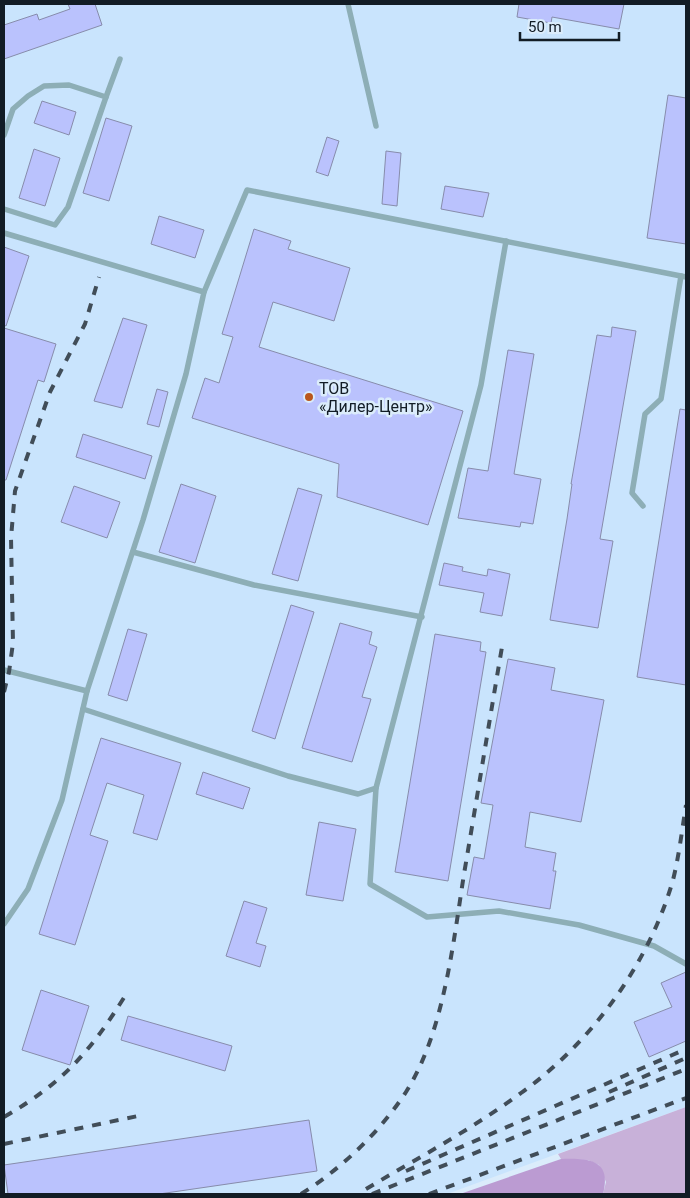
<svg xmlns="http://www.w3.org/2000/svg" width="690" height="1198" font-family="Roboto,sans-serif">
<rect width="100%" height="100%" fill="#dbecfb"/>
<!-- built -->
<polygon fill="#c9e4fd" points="4,4 686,4 686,1107 447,1194 4,1194"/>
<!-- green -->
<polygon fill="#c8b1d9" points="686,1107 686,1194 603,1194 606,1182 599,1165 588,1160 561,1159 558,1154"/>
<!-- forest -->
<path fill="#bb9bd2" d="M561 1159C588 1158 612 1159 603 1194H460Z"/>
<!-- building -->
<g fill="#bac2fd" stroke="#878cab">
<polygon points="68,4 95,4 102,25 4,59 4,25 37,14 39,20 70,9"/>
<polygon points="519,4 624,4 619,29 552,17 551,23 517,17"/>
<polygon points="668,95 686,98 686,244 647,238"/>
<polygon points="42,101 76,112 69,135 34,123"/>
<polygon points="106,118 132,126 109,201 83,193"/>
<polygon points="327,137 339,141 328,176 316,172"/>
<polygon points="34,149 60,158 45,206 19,198"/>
<polygon points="386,151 401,153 397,206 382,204"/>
<polygon points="445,186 489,193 483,217 441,209"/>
<polygon points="159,216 204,230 195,258 151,244"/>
<polygon points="254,229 291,241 288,249 350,268 334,321 273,302 259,347 463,411 428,525 337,497 339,464 192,418 205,378 219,383 233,337 222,334"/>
<polygon points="4,247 29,256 6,326 4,325"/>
<polygon points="123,318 147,325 122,408 94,401"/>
<polygon points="612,327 636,331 600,539 613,541 598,628 550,620 567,519 572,484 571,484 597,335 611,337"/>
<polygon points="4,328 56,344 44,382 38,380 6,480 4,480"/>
<polygon points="508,350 534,354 514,474 541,479 533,524 521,522 520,527 458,518 468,468 488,471"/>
<polygon points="157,389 168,392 159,427 147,424"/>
<polygon points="680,409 686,410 686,685 637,677"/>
<polygon points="83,434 152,456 145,479 76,457"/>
<polygon points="181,484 216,496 195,563 159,552"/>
<polygon points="74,486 120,502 107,538 61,522"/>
<polygon points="298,488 322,495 298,581 272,574"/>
<polygon points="444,563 463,567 462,571 487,576 488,569 510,574 502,616 480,612 484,593 439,585"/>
<polygon points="291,605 314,612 275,739 252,731"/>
<polygon points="340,623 372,632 369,644 377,647 362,697 371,699 352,762 302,748"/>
<polygon points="128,629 147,634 127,701 108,695"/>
<polygon points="435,634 481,642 480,651 486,652 448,881 395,872"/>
<polygon points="508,659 555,668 551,690 604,700 581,822 530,812 525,847 556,853 553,871 556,871 550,909 467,895 474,857 484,859 493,805 481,803"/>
<polygon points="101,738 181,763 157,840 133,833 144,795 107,783 90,835 108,841 75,945 39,934"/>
<polygon points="203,772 250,788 243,809 196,794"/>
<polygon points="319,822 356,829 343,901 306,895"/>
<polygon points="244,901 267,908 256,943 266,946 260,967 226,956"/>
<polygon points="686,972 686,1041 649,1057 634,1022 672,1007 661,983"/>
<polygon points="41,990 89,1006 70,1065 22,1050"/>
<polygon points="128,1016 232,1046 225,1071 121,1040"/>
<polygon points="309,1120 317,1171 159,1194 8,1194 4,1165"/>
</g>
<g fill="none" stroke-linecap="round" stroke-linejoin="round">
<!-- service -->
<g stroke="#8daeb6" stroke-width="5.5">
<polyline points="348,4 376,126"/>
<polyline points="106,97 120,59"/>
<polyline points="4,135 13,109 28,96 44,86 69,85 106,97 68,207 55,225 4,209"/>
<polyline points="4,233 204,292 186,374 143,520 87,691 62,800 28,889 4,924"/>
<polyline points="204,292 247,190 686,277"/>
<polyline points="643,506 632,493 645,414 661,399 681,276"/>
<polyline points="133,552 254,585 422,617"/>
<polyline points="4,670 87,691"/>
<polyline points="83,709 288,776 358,794 376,788 481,385 506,241"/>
<polyline points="376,788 370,884 427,917 499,911 579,925 654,946 686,964"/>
</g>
<!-- rail -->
<g stroke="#414d58" stroke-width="4" stroke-dasharray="9 9" stroke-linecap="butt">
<polyline points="4,692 9,672 13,643 11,538 15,491 50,392 85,324 99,277"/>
<polyline points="609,1092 686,1058"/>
<path d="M4 1117C63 1083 90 1052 125 996"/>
<polyline points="4,1144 138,1116"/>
<polyline points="406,1171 686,1049"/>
<polyline points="4,1178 5,1178"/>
<path d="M366 1189C418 1158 472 1129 521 1093 591 1043 649 964 673 880 679 856 682 830 686 805"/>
<path d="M301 1194C341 1169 380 1132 406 1092 444 1032 453 944 464 874 477 798 489 723 502 647"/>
<polyline points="372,1194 686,1069"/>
<polyline points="429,1194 686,1098"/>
</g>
</g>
<!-- markers -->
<circle fill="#ba571c" stroke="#dbecfb" stroke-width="2" cx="309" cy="397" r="5"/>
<g text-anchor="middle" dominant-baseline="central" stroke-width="5" stroke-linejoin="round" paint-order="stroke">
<!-- poi labels -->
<g font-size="16" fill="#121c25" stroke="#dbecfb" text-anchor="start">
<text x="319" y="388">ТОВ<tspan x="319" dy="18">«Дилер-Центр»</tspan></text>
</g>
</g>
<!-- border -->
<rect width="690" height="1198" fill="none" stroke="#121c25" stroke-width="10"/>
<!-- scale -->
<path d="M520 32v8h99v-8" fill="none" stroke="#121c25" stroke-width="2.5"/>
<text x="528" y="32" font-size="15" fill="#121c25" stroke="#dbecfb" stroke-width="4" paint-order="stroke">50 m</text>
</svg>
